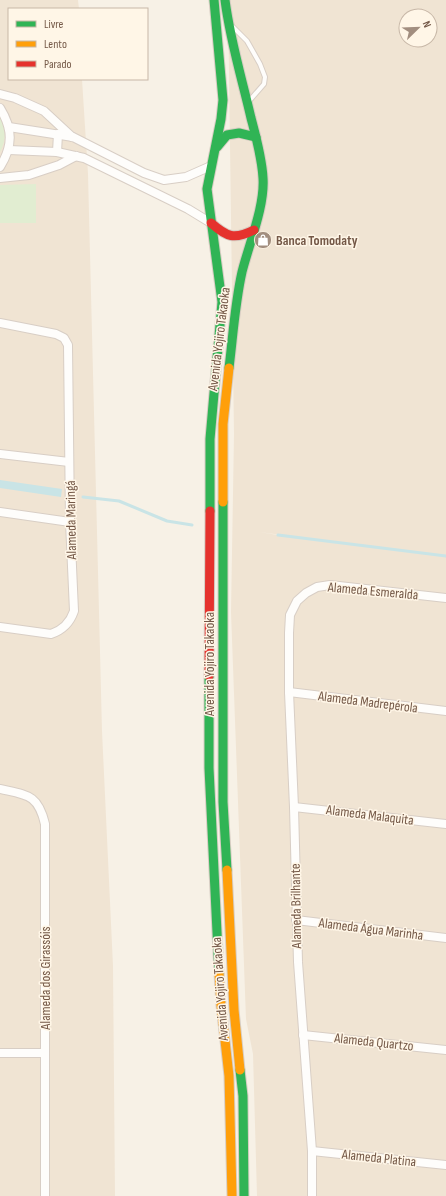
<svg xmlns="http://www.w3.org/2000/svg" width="446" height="1196" font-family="'Sofia Sans Condensed',sans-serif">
<rect width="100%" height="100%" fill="#f7f1e6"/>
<!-- residential -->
<g fill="#f0e4d3" fill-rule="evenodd">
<polygon points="0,0 78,0 79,9 9,9 9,79 82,79 88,174 102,731 113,966 115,1196 0,1196"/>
<path d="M228 0H446V1196H257L253 1054 246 1019 231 612 234 434ZM406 16H430V40H406ZM259 532 365 546 278 535Z"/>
</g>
<!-- green -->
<g fill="#e1edd1">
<path d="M0 115C6 130 7 138 0 152Z"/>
<polygon points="36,184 36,223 0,223 0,185"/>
</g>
<!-- water -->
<polygon fill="#c9e4e6" points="0,480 62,489 61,497 0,488"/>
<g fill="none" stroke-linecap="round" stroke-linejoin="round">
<!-- stream -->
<g stroke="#c9e4e6" stroke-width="3">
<polyline points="83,497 119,501 167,521 192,525"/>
<polyline points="278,535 446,556"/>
</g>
<defs>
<polyline id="lane" points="233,27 247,41 260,64 265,77 264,84 250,100"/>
<g id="street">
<polyline points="0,94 15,98 44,111 72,137"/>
<path d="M0 108C13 129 13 146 0 167"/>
<polyline points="9,127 73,137 144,173 164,180 186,177 211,166"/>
<polyline points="9,150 57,152 84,158 188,209 211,223"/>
<polyline points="57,152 58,134"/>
<polyline points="0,178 29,175 59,165 76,156"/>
<path d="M0 323 56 334 64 338 68 345 70 522 74 611C70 623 63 630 51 634L0 627"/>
<polyline points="0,454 69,462"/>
<polyline points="0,512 70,522"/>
<polyline points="289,692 446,711"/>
<path d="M0 789C27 795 38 794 45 824V1196"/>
<polyline points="294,807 446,824"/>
<polyline points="296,920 446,938"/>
<polyline points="303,1035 446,1050"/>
<polyline points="0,1053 45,1053"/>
<polyline points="312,1151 446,1165"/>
<polyline points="312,1196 312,1151 298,962 294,807 289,692 289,633 290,615 297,601 306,593 317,587 330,585 446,598"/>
</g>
<g id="fast">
<path d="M225 0C230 40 242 79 251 118 256 137 262 158 263 178 265 206 249 244 242 272 235 303 233 336 229 368"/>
<polyline points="217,147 227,135 239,133 256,137"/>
<polyline points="223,502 223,802 227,870"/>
<polyline points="210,511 210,439 222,302 207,189 221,119 223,100 214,0"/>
<polyline points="209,676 209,768 219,973"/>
<polyline points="240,1070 243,1096 244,1196"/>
</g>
<g id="slow">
<polyline points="223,502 223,424 229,368"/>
<polyline points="227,870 234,1010 240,1070"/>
<polyline points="219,973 221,1005 229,1076 232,1196"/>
</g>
<g id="jam">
<path d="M211 223C227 237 234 240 254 230"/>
<polyline points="209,676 210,511"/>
</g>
</defs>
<!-- lane casing -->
<use href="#lane" stroke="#d8cec5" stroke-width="6"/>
<!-- street casing -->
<use href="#street" stroke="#d8cec5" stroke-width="10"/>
<!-- fast casing -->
<use href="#fast" stroke="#d7cdc3" stroke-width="11"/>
<!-- slow casing -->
<use href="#slow" stroke="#d7cdc3" stroke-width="11"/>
<!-- jam casing -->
<use href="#jam" stroke="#d7cdc3" stroke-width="11"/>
<!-- lane -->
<use href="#lane" stroke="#fefdfb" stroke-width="4"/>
<!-- street -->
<use href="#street" stroke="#fefdfb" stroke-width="8"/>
<!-- fast -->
<use href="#fast" stroke="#30b455" stroke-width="9"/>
<!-- slow -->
<use href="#slow" stroke="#ff9f0a" stroke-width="9"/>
<!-- jam -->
<use href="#jam" stroke="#e5322d" stroke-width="9"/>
</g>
<!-- icons -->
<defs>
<symbol id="shop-disc" viewBox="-11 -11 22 22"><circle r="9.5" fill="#a28e7f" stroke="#fff6e7"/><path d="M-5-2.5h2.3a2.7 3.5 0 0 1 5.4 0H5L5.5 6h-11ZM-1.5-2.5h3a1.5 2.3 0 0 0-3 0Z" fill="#fff"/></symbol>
</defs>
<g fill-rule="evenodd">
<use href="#shop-disc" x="253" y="230" width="20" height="20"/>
</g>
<g text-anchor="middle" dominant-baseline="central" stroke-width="3" stroke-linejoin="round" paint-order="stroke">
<!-- poi labels -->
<g font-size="14" font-weight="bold" fill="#745847" stroke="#fff6e7" text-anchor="start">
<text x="276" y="240">Banca Tomodaty</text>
</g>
<!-- street labels -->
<g font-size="14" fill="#745847" stroke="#fff6e7">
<text transform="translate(219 339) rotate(-83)">Avenida Yojiro Takaoka</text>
<text transform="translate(71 520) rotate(-91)">Alameda Maringá</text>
<text transform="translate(373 591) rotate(5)">Alameda Esmeralda</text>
<text transform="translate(209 664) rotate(-90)">Avenida Yojiro Takaoka</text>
<text transform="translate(368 702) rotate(7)">Alameda Madrepérola</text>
<text transform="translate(370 815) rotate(7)">Alameda Malaquita</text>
<text transform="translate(296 906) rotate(-91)">Alameda Brilhante</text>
<text transform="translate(371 929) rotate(7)">Alameda Água Marinha</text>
<text transform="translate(45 978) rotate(-90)">Alameda dos Girassóis</text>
<text transform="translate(220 989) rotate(-94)">Avenida Yojiro Takaoka</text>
<text transform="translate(374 1042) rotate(6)">Alameda Quartzo</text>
<text transform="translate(379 1158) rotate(6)">Alameda Platina</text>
</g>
</g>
<!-- legend -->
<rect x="8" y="8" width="140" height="72" fill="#fff6e7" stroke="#c7b7a7"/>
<rect x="16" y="21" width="20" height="6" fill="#30b455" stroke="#c7b7a7"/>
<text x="44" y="28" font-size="12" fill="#745847">Livre</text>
<rect x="16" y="41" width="20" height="6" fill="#ff9f0a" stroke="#c7b7a7"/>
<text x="44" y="48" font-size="12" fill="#745847">Lento</text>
<rect x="16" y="61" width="20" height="6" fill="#e5322d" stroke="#c7b7a7"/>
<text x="44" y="68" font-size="12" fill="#745847">Parado</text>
<!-- north arrow -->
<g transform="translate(418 28) rotate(67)"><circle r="19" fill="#fff6e7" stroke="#c7b7a7"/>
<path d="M0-3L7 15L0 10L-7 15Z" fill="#a28e7f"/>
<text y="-6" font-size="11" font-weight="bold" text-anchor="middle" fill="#745847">N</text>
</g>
</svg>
